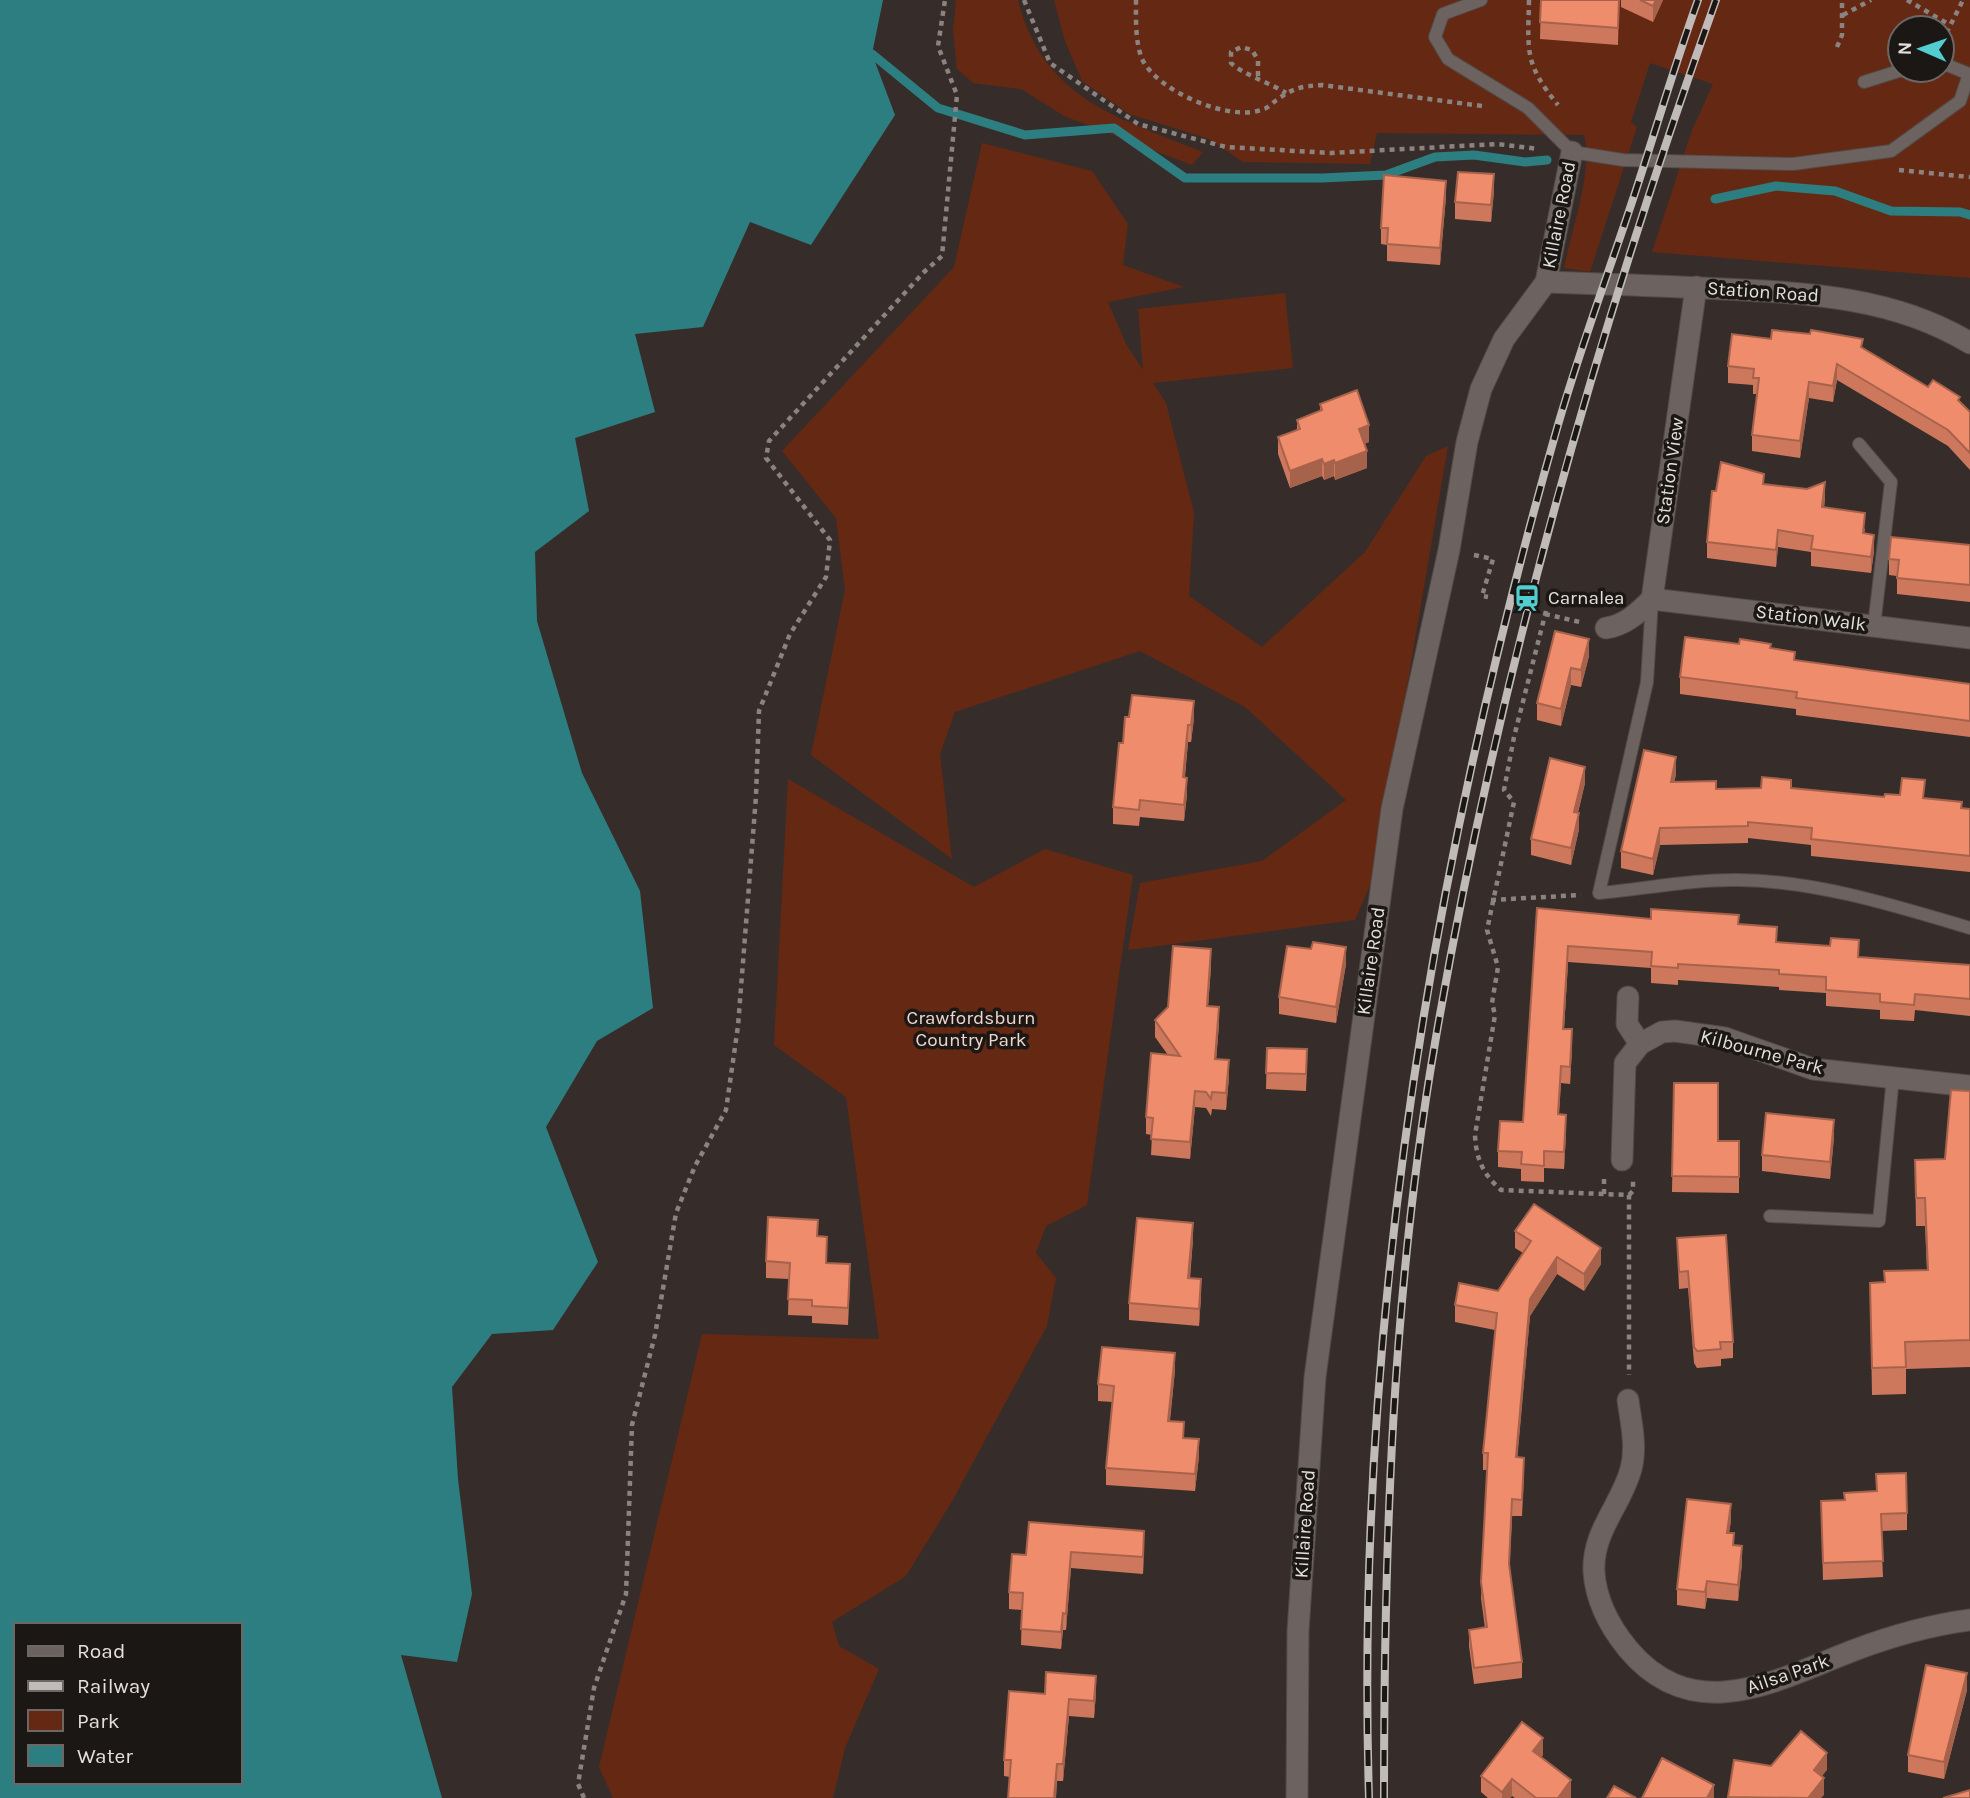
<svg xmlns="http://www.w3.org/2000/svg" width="1970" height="1798" font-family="Karla,sans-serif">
<rect width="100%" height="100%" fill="#362d2a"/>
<!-- green -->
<g fill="#652813" fill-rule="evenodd">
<path d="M956 0H1018C1043 99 1118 118 1203 152L1192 165 1064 116 1021 89 973 83 957 69 953 31Z"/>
<path d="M1054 0H1970V278L1652 252 1692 130 1713 84 1650 63 1631 122 1637 127 1590 272 1564 268C1571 232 1594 168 1584 135L1377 133 1370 164 1243 162 1209 139 1129 114 1082 81 1065 41ZM1900 28H1942V70H1900Z"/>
<polygon points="982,143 1092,171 1128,224 1123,265 1184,287 1108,302 1126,344 1143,370 1138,309 1285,293 1293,368 1153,383 1166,403 1194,513 1189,596 1262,647 1365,552 1426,456 1448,446 1375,874 1355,920 1128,950 1140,883 1262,861 1346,800 1245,707 1140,651 955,712 940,754 952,859 811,755 845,590 836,518 782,451 954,267"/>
<polygon points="788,779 974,887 1045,849 1133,875 1087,1205 1046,1226 1036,1253 1056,1278 1047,1326 951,1503 906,1576 832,1622 839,1646 879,1669 845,1748 833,1798 613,1798 599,1767 702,1334 879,1339 846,1097 774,1045"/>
</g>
<!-- water -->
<path fill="#2d7e80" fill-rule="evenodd" d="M0 0H883L872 54 895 115 811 245 750 222 703 327 635 334 655 412 575 438 589 511 535 552 537 621 582 773 640 891 653 1008 597 1041 546 1127 598 1262 553 1330 492 1334 452 1387 458 1479 472 1594 457 1662 401 1655 442 1798H0ZM16 1625H240V1782H16Z"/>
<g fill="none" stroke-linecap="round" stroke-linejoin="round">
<!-- stream -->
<g stroke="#2d7e80" stroke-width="9">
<polyline points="872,54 938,108 1025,135 1114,128 1185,178 1322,178 1386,175 1435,157 1474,155 1525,162 1547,160"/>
<polyline points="1715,199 1776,186 1835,191 1891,211 1960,212 1970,215"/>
</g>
<defs>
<g id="lane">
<polyline points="1481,0 1443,14 1435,37 1448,59 1528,108 1572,152 1623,160 1793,164 1891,151 1960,101 1969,74 1942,63"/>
<polyline points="1864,82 1902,70"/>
<polyline points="1859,444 1891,482 1874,626"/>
<path d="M1652 600 1647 682 1599 893C1645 889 1693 879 1739 880 1817 881 1896 906 1970 928"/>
<polyline points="1770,1216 1879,1221 1893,1077"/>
</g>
<g id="street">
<path d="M1546 282C1605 284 1664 286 1723 289 1808 293 1895 297 1970 343"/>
<polyline points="1652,599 1970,638"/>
<path d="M1606 628C1626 625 1638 613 1652 599L1696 287"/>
<polyline points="1628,997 1627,1024 1640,1044"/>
<polyline points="1622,1160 1625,1063 1640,1044 1662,1032 1675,1031 1725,1038 1813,1069 1970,1086"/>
<path d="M1628 1400C1631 1423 1637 1446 1631 1469 1621 1506 1592 1531 1594 1572 1596 1601 1610 1627 1628 1649 1694 1728 1777 1680 1852 1651 1889 1637 1931 1625 1970 1620"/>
<polyline points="1297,1798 1298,1631 1315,1377 1392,809 1449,550 1467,442 1481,389 1504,339 1546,282 1572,152"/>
</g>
</defs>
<!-- lane casing -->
<use href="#lane" stroke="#524a48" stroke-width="14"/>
<!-- street casing -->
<use href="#street" stroke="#524a48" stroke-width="23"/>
<!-- path -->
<g stroke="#8b8380" stroke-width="4.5" stroke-dasharray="5 5" stroke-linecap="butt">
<polyline points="1024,0 1050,63 1138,124 1226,147 1331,153 1497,144 1539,149"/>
<path d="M1136 0C1136 19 1135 41 1142 59 1157 91 1230 123 1264 109 1268 108 1273 102 1277 100 1292 88 1303 86 1322 85L1482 106"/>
<path d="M1529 0C1528 52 1524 63 1558 105"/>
<polyline points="1907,0 1950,25"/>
<polyline points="1843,15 1871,0"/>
<polyline points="1942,42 1963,0"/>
<polyline points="1837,47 1842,35 1842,0"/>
<path d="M1258 76V60L1252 50 1241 47 1231 52V63C1242 74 1270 83 1286 93"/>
<polyline points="1899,170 1970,177"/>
<polyline points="1474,555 1493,559 1482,596 1488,597"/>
<path d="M1546 611 1514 737 1504 790 1514 802 1487 930 1498 967 1492 1003 1495 1015 1475 1135C1476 1159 1483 1174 1501 1190L1629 1195V1375"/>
<polyline points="1545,614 1584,623"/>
<polyline points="1491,900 1581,895"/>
<polyline points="1604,1194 1604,1176"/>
<polyline points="1629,1195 1633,1191 1633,1180"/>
<polyline points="584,1798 578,1784 594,1688 626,1594 632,1425 655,1335 676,1213 695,1166 726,1110 738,1026 756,796 759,711 790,634 826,577 830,540 766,458 769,441 924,272 942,256 957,95 938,46 945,0"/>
</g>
<!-- lane -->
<use href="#lane" stroke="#6c625f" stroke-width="12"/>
<!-- street -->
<use href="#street" stroke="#6c625f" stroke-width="21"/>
<defs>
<g id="rail">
<path d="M1369 1798C1355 1340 1429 878 1554 439 1577 356 1608 275 1635 193 1656 129 1675 64 1698 0"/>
<path d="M1384 1798C1384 1546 1392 1292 1435 1043 1496 686 1594 340 1716 0"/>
</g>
</defs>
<!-- rail casing -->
<use href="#rail" stroke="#c0bab8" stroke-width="8"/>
<!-- rail -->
<use href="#rail" stroke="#1b1715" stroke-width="5" stroke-dasharray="16" stroke-linecap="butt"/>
</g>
<!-- wall -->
<g fill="#cd785d">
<polygon points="1541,0 1619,0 1618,45 1540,39"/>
<polygon points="1621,0 1663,0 1653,22 1621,7"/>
<polygon points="1494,191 1491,222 1455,219 1455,202"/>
<polygon points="1446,197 1440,265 1387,261 1387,245 1381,244 1381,228"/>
<polygon points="1771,339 1863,348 1928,387 1960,402 1970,412 1970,470 1948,446 1837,380 1833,402 1809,398 1800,458 1752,451 1752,435 1757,394 1753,394 1753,385 1728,383 1728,366"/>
<polygon points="1320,404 1369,442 1364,444 1367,468 1335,480 1334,476 1324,480 1322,476 1290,488 1278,454 1278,437 1297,430 1297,420 1320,411"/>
<polygon points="1764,484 1825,498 1824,508 1865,529 1864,534 1874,551 1871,573 1811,566 1811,552 1778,547 1776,567 1707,558 1707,542 1716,491"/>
<polygon points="1970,545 1970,602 1897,594 1897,576 1889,575 1889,559"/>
<polygon points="1589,639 1589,656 1581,687 1571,685 1561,726 1537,720 1537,703"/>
<polygon points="1771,648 1795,660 1970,684 1970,737 1796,715 1796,709 1680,694 1680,677"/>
<polygon points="1194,718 1191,742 1188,742 1185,777 1187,794 1184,821 1140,817 1139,826 1113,824 1113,807 1123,743"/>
<polygon points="1676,774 1674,782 1716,789 1791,788 1884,797 1925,798 1962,809 1970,809 1970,872 1811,856 1811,845 1748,838 1748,843 1660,845 1653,875 1621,868 1621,851"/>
<polygon points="1585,783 1578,813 1579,829 1571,865 1531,855 1531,839"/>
<polygon points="1537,908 1651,919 1739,924 1777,942 1859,957 1970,965 1970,1016 1915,1010 1914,1021 1880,1019 1880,1010 1826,1006 1826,993 1779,990 1779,987 1678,980 1678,985 1651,983 1651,968 1568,962 1564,1029 1572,1046 1570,1084 1561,1083 1559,1114 1566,1132 1564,1169 1544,1168 1544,1182 1521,1181 1521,1169 1498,1167 1498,1151 1523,1122"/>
<polygon points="1346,964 1336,1023 1279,1014 1279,997"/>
<polygon points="1211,966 1208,1006 1219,1024 1216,1059 1229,1077 1226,1110 1212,1109 1211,1116 1206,1108 1195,1107 1190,1159 1151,1155 1152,1135 1146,1134 1146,1117 1168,1055 1155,1037 1155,1020"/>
<polygon points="1267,1048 1307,1066 1306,1091 1266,1089"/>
<polygon points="1674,1083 1718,1141 1739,1141 1739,1193 1672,1192"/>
<polygon points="1970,1091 1970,1367 1906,1369 1906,1394 1872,1395 1870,1283 1885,1282 1927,1270 1925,1226 1916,1226 1915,1160 1945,1159"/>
<polygon points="1834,1137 1830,1179 1762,1171 1762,1155"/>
<polygon points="1515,1231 1601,1264 1584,1291 1557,1274 1530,1316 1517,1458 1524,1474 1522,1516 1512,1516 1509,1568 1522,1662 1522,1678 1474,1684 1469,1646 1469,1630 1485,1628 1481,1598 1487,1470 1483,1470 1483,1453 1495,1330 1455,1322 1455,1305 1498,1291 1523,1253 1515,1248"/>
<polygon points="818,1236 826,1263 850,1281 848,1325 812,1323 812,1316 788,1315 789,1279 766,1278 766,1261"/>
<polygon points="1677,1238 1733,1342 1733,1358 1721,1359 1721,1366 1697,1368 1694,1363 1688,1288 1679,1289"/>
<polygon points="1193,1239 1190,1279 1201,1296 1199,1326 1129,1320 1129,1303"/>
<polygon points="1175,1370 1170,1421 1199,1456 1195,1491 1106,1485 1106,1468 1112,1402 1098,1401 1098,1384"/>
<polygon points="1821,1501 1907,1513 1907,1530 1881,1531 1883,1577 1823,1580"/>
<polygon points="1731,1520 1729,1533 1742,1563 1738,1601 1707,1598 1705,1609 1677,1605 1677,1589"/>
<polygon points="1029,1522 1144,1548 1143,1574 1071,1568 1066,1630 1063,1630 1061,1649 1021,1645 1022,1610 1009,1609 1009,1592 1026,1555"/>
<polygon points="1967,1690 1944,1779 1908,1772 1908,1755"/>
<polygon points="1096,1693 1094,1718 1069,1716 1063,1781 1057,1781 1056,1798 1008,1798 1010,1777 1004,1776 1004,1760 1045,1694"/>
<polygon points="1543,1755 1541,1757 1571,1797 1571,1798 1515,1798 1512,1796 1510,1798 1488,1798 1481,1792 1481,1776"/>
</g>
<!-- shaded-wall -->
<g fill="#a7624c">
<polygon points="1656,0 1663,0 1653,22 1653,6"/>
<polygon points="1494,174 1494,191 1491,222 1491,205"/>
<polygon points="1446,181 1446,197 1440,265 1440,248"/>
<polygon points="1837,364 1837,380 1833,402 1833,386"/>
<polygon points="1809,382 1809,398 1800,458 1800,441"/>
<polygon points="1369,425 1369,442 1359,446 1359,429"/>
<polygon points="1367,451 1367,468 1335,480 1335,463"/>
<polygon points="1322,459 1322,476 1290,488 1290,471"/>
<polygon points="1334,460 1334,476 1324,480 1324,464"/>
<polygon points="1825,482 1825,498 1822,524 1822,507"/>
<polygon points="1778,530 1778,547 1776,567 1776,550"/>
<polygon points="1874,535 1874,551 1871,573 1871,557"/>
<polygon points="1589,639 1589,656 1581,687 1581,670"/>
<polygon points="1571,668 1571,685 1561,726 1561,709"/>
<polygon points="1194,701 1194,718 1191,742 1191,725"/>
<polygon points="1188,725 1188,742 1183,794 1183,777"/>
<polygon points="1676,757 1676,774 1671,799 1671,782"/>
<polygon points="1585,767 1585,783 1574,828 1574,812"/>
<polygon points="1187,778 1187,794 1184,821 1184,805"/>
<polygon points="1579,813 1579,829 1571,865 1571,848"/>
<polygon points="1660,828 1660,845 1653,875 1653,859"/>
<polygon points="1568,946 1568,962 1563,1045 1563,1029"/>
<polygon points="1346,947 1346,964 1336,1023 1336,1007"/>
<polygon points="1211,949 1211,966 1207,1023 1207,1006"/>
<polygon points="1219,1007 1219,1024 1215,1076 1215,1059"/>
<polygon points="1572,1029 1572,1046 1570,1084 1570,1067"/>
<polygon points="1229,1060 1229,1077 1226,1110 1226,1093"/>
<polygon points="1195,1091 1195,1107 1190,1159 1190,1142"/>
<polygon points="1566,1115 1566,1132 1564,1169 1564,1152"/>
<polygon points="1834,1120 1834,1137 1830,1179 1830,1162"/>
<polygon points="1193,1223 1193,1239 1188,1295 1188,1278"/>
<polygon points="1601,1248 1601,1264 1584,1291 1584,1274"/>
<polygon points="1557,1257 1557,1274 1530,1316 1516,1474 1516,1457 1530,1299"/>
<polygon points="1201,1279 1201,1296 1199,1326 1199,1309"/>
<polygon points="1175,1353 1175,1370 1168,1437 1168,1421"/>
<polygon points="1199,1439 1199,1456 1195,1491 1195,1474"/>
<polygon points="1512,1499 1512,1516 1509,1580 1509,1564"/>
<polygon points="1731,1504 1731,1520 1727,1549 1727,1533"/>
<polygon points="1144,1531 1144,1548 1143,1574 1143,1557"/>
<polygon points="1742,1546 1742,1563 1738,1601 1738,1585"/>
<polygon points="1071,1552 1071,1568 1066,1630 1066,1614"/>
<polygon points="1707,1581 1707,1598 1705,1609 1705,1592"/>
<polygon points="1063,1613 1063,1630 1061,1649 1061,1632"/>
<polygon points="1967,1673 1967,1690 1944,1779 1944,1762"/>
<polygon points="1096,1676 1096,1693 1094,1718 1094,1701"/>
<polygon points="1069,1699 1069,1716 1063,1781 1063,1764"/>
<polygon points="1543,1738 1543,1755 1533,1768 1533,1751"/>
<polygon points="1827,1753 1827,1770 1814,1786 1814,1770"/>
<polygon points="1057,1764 1056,1798 1054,1798"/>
<polygon points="1824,1778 1824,1795 1821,1798 1808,1798"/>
<polygon points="1512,1779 1512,1796 1510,1798 1502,1798 1502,1792"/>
<polygon points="1571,1780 1571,1798 1558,1798"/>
<polygon points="1714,1785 1714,1798 1707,1798"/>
</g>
<!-- building -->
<g fill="#ee8c6c" stroke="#a7624c" stroke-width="2">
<polygon points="1541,0 1619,0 1618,28 1540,22"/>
<polygon points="1640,0 1656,0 1653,6"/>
<polygon points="1458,172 1494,174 1491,205 1455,202"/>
<polygon points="1384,175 1446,181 1440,248 1387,244 1388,228 1381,228"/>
<polygon points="1772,330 1810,334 1811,330 1863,339 1861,347 1928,387 1933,380 1960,397 1958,400 1970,412 1970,453 1948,430 1837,364 1833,386 1809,382 1800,441 1752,435 1759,378 1753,378 1754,369 1728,366 1732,334 1771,339"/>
<polygon points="1357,390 1369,425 1359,429 1367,451 1335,463 1334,460 1324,464 1322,459 1290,471 1278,437 1300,429 1297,420 1322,410 1320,404"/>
<polygon points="1721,462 1764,474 1763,484 1807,489 1825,482 1822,507 1865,513 1863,533 1874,535 1871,557 1811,549 1813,536 1778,530 1776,550 1707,542 1712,491 1716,491"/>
<polygon points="1891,537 1970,545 1970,585 1897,578 1899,560 1889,559"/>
<polygon points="1555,631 1589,639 1581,670 1571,668 1561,709 1537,703"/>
<polygon points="1685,637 1739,644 1740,639 1771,644 1770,648 1795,652 1794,660 1970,684 1970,721 1796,698 1797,692 1680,677"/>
<polygon points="1132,695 1194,701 1191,725 1188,725 1183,777 1187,778 1184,805 1140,800 1139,810 1113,807 1119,743 1123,743 1125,717 1129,717"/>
<polygon points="1644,750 1676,757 1671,782 1716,781 1716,789 1761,788 1762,777 1791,780 1791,788 1884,797 1885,794 1900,795 1902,778 1925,780 1923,798 1962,802 1961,808 1970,809 1970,856 1811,839 1812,828 1748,822 1748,826 1660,828 1653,859 1621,851"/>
<polygon points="1550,758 1585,767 1574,812 1579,813 1571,848 1531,839"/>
<polygon points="1537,908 1651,919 1651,909 1739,915 1738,924 1777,927 1776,942 1830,946 1831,938 1859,940 1858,957 1970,965 1970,999 1915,994 1914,1005 1880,1002 1880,994 1826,990 1826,977 1779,974 1779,970 1678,964 1678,968 1651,966 1652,952 1568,946 1563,1029 1572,1029 1570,1067 1561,1066 1558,1114 1566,1115 1564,1152 1544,1151 1544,1166 1521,1164 1522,1152 1498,1151 1500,1121 1523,1122"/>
<polygon points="1313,942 1346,947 1336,1007 1279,997 1287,946 1311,949"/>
<polygon points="1173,946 1211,949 1207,1006 1219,1007 1215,1059 1229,1060 1226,1093 1212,1092 1211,1099 1206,1092 1195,1091 1190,1142 1151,1139 1153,1118 1146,1117 1151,1053 1180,1056 1155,1020 1168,1007"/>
<polygon points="1267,1048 1307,1049 1306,1074 1266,1073"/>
<polygon points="1674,1083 1718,1083 1718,1141 1739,1141 1739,1177 1672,1176"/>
<polygon points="1951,1090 1970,1091 1970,1340 1905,1342 1906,1367 1872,1368 1870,1283 1885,1282 1884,1271 1928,1270 1925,1198 1916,1198 1915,1160 1945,1159"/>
<polygon points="1766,1113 1834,1120 1830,1162 1762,1155"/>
<polygon points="1534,1204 1601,1248 1584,1274 1557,1257 1530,1299 1516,1457 1524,1458 1522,1500 1512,1499 1509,1564 1522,1662 1474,1668 1469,1630 1487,1627 1481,1582 1488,1453 1483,1453 1497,1313 1455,1305 1459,1283 1498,1291 1531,1241 1515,1231"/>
<polygon points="768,1217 818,1220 817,1236 827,1237 826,1263 850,1264 848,1308 812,1306 812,1300 788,1299 790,1263 766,1261"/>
<polygon points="1137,1218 1193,1223 1188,1278 1201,1279 1199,1309 1129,1303"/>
<polygon points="1726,1235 1733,1342 1720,1342 1721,1349 1697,1351 1694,1347 1688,1271 1679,1272 1677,1238"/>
<polygon points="1102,1347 1175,1353 1168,1421 1184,1422 1183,1438 1199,1439 1195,1474 1106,1468 1114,1386 1098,1384"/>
<polygon points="1906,1473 1907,1513 1881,1514 1883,1561 1823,1563 1821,1501 1845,1500 1844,1493 1877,1491 1876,1474"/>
<polygon points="1687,1499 1731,1504 1727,1533 1734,1533 1733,1545 1742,1546 1738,1585 1707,1581 1705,1592 1677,1589"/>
<polygon points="1029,1522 1144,1531 1143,1557 1071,1552 1066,1614 1063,1613 1061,1632 1021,1629 1023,1593 1009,1592 1012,1554 1026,1555"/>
<polygon points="1926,1665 1967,1673 1944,1762 1908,1755"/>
<polygon points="1046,1672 1096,1676 1094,1701 1069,1699 1063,1764 1057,1764 1054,1798 1008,1798 1011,1760 1004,1760 1009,1691 1045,1694"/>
<polygon points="1522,1722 1543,1738 1533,1751 1571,1780 1558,1798 1536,1798 1512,1779 1502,1792 1481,1776"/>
<polygon points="1801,1731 1827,1753 1814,1770 1824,1778 1808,1798 1728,1797 1734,1760 1771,1766"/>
<polygon points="1662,1758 1714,1785 1707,1798 1642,1798"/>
<polygon points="1614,1786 1636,1798 1607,1798"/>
<polygon points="1970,1790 1970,1798 1943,1798"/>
</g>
<!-- icons -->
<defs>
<symbol id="station-bare" viewBox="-9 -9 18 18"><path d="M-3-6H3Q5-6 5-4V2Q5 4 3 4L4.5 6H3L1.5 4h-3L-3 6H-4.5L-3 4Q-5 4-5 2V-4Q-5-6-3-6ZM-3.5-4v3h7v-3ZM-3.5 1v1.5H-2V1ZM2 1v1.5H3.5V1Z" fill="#52cdd0" stroke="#1b1715" stroke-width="2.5" paint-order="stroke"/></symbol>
</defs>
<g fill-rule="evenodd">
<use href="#station-bare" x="1508" y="579" width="38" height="38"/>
</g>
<g text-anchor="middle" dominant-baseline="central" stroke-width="7" stroke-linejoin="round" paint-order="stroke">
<!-- street labels -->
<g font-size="19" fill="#e5dfdd" stroke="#1b1715">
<text transform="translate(1559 215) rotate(-79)">Killaire Road</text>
<text transform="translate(1763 292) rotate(4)">Station Road</text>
<text transform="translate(1670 471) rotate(-82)">Station View</text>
<text transform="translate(1811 618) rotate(7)">Station Walk</text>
<text transform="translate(1371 961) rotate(-82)">Killaire Road</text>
<text transform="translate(1762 1052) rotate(15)">Kilbourne Park</text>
<text transform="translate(1305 1524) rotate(-86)">Killaire Road</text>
<text transform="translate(1788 1674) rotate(-19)">Ailsa Park</text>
</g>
<!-- poi labels -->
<g font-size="19" fill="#e5dfdd" stroke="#1b1715" text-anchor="start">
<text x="1548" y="598">Carnalea</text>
</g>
<!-- park labels -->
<g font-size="19" fill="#efd5cc" stroke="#1b1715">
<text x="971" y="1018">Crawfordsburn<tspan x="971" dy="22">Country Park</tspan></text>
</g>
</g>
<!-- legend -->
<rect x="14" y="1623" width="228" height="161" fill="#1b1715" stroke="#6c6765" stroke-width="2"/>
<rect x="28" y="1646" width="35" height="10" fill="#6c625f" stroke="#6c6765" stroke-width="2"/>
<text x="77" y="1658" font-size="21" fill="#e5dfdd">Road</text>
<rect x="28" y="1681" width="35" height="10" fill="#c0bab8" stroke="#6c6765" stroke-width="2"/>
<text x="77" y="1693" font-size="21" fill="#e5dfdd">Railway</text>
<rect x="28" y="1710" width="35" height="21" fill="#652813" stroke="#6c6765" stroke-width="2"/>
<text x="77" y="1728" font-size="21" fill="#e5dfdd">Park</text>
<rect x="28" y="1745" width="35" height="21" fill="#2d7e80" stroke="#6c6765" stroke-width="2"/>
<text x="77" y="1763" font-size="21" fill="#e5dfdd">Water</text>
<!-- north arrow -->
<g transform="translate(1921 49) rotate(272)"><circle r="33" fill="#1b1715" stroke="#6c6765" stroke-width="2"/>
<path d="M0-5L12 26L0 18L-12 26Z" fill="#52cdd0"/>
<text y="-10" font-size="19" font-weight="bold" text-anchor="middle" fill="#e5dfdd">N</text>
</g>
</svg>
